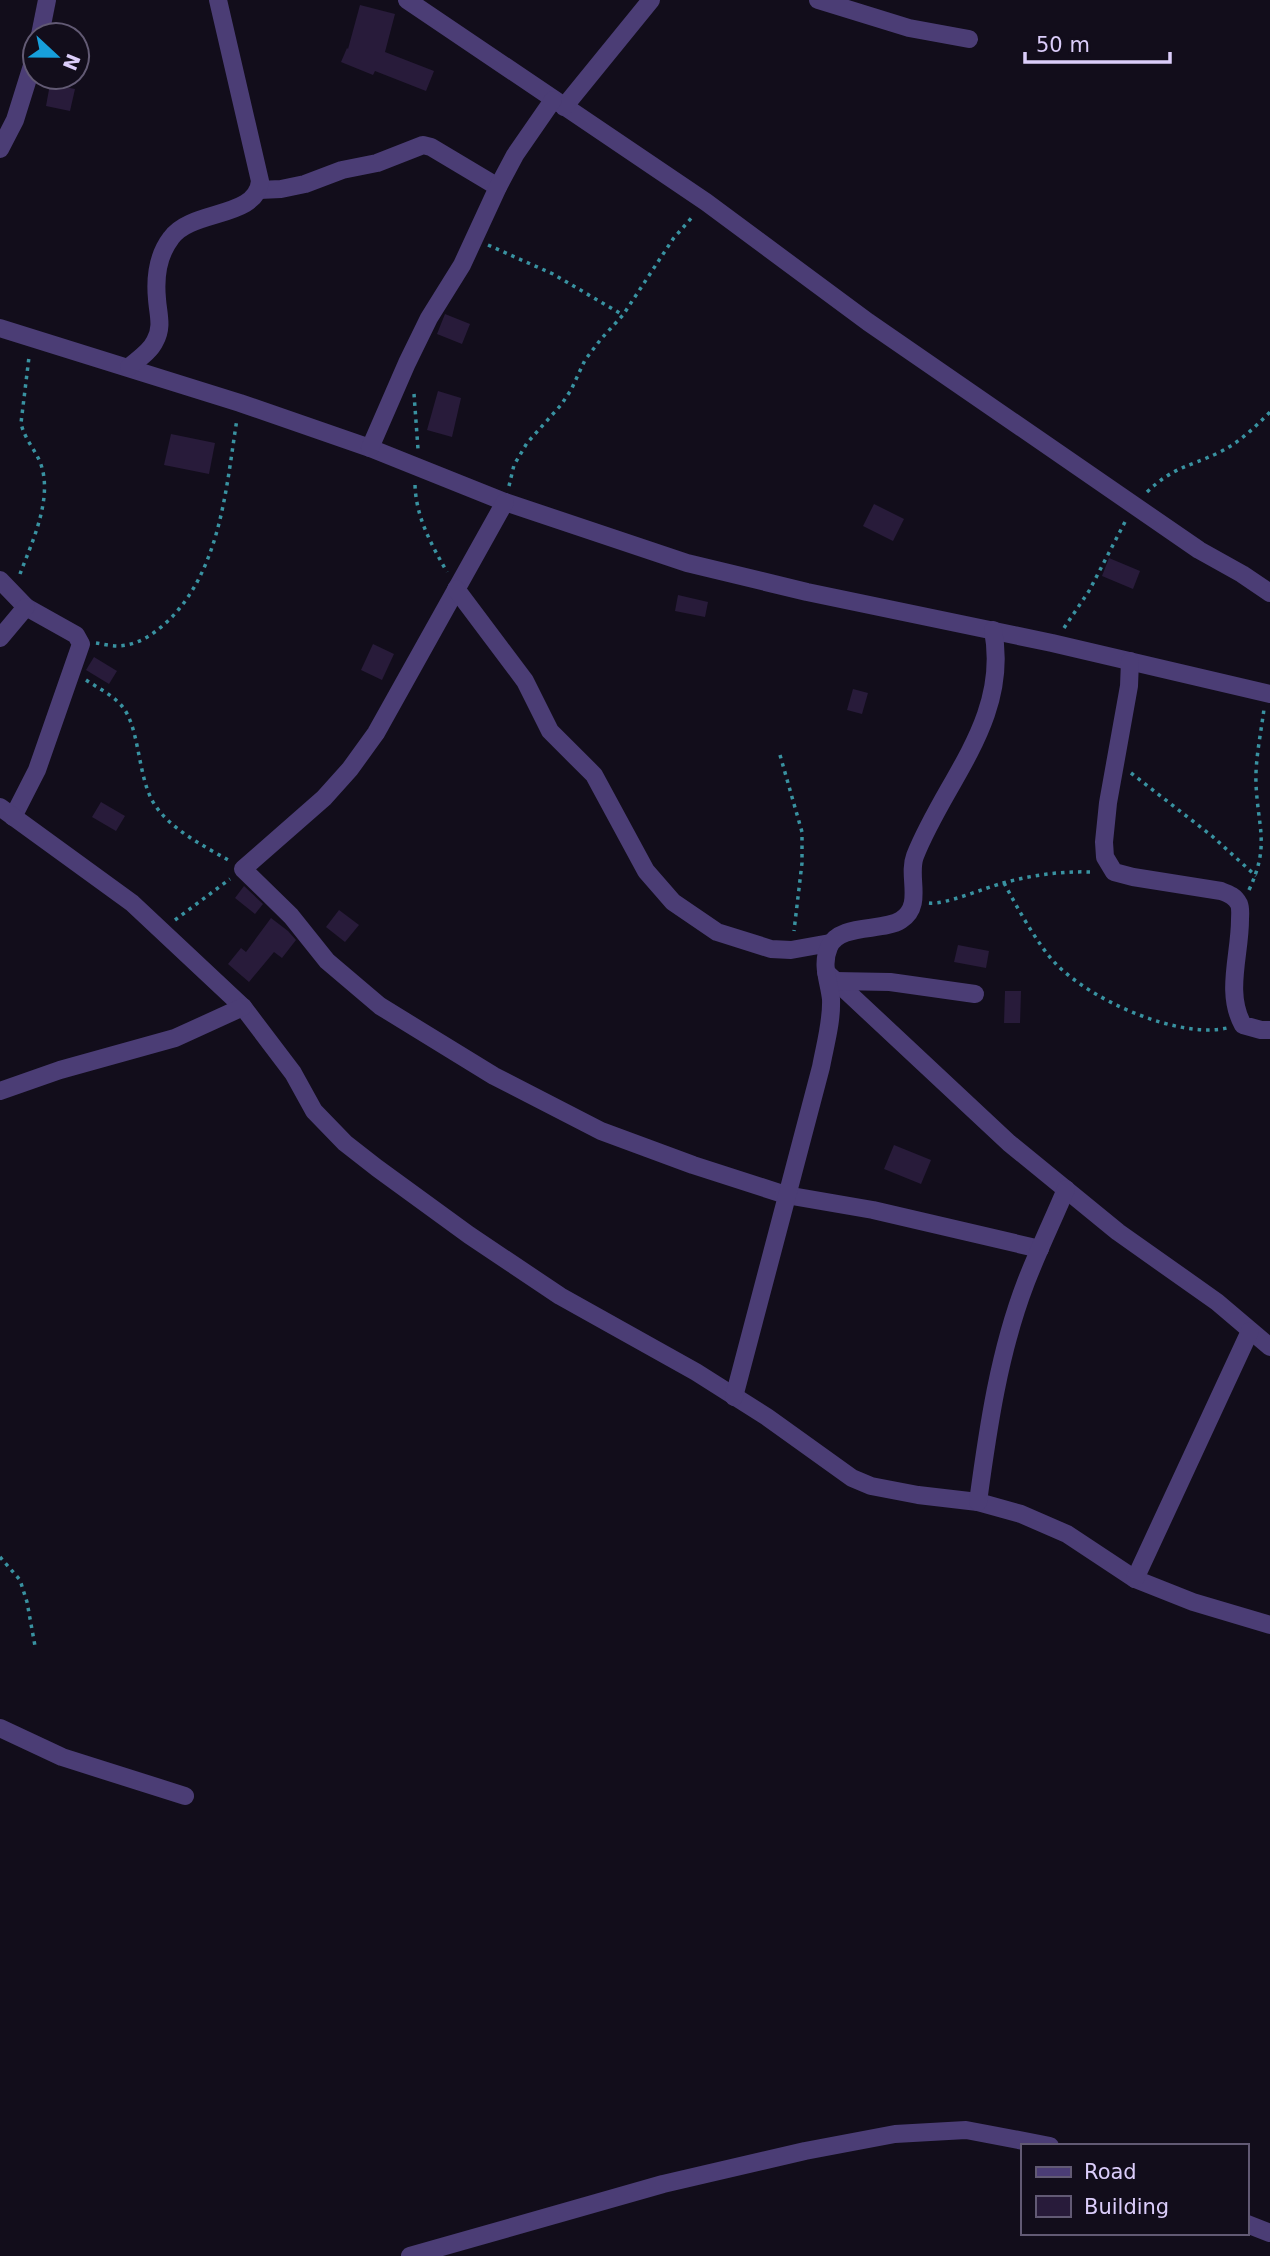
<svg xmlns="http://www.w3.org/2000/svg" width="1270" height="2256" font-family="'DejaVu Sans',sans-serif">
<rect width="100%" height="100%" fill="#120d1b"/>
<!-- building -->
<g fill="#281b3a">
<polygon points="360,5 395,14 385,52 434,71 426,91 375,71 373,75 341,62 347,48 348,49"/>
<polygon points="50,84 75,89 70,111 46,106"/>
<polygon points="445,314 470,324 462,344 437,334"/>
<polygon points="438,391 461,398 452,437 427,430"/>
<polygon points="171,434 215,443 209,474 164,465"/>
<polygon points="874,504 904,519 893,541 863,526"/>
<polygon points="1109,558 1140,571 1133,589 1102,576"/>
<polygon points="678,595 708,602 705,617 675,611"/>
<polygon points="373,644 394,654 382,680 361,670"/>
<polygon points="94,657 117,671 109,684 86,670"/>
<polygon points="853,689 868,693 862,714 847,710"/>
<polygon points="101,802 125,816 116,831 92,817"/>
<polygon points="244,886 263,904 255,914 235,898"/>
<polygon points="339,910 359,925 345,942 326,927"/>
<polygon points="271,918 288,931 296,940 282,958 274,952 249,982 228,964 241,948 246,952"/>
<polygon points="958,945 989,951 986,968 954,962"/>
<polygon points="1005,991 1021,991 1020,1023 1004,1023"/>
<polygon points="894,1145 931,1160 921,1184 884,1169"/>
</g>
<g fill="none" stroke-linecap="round" stroke-linejoin="round">
<!-- path -->
<g stroke="#3992a1" stroke-width="3.5" stroke-dasharray="3.5 5" stroke-linecap="butt">
<polyline points="488,245 553,274 623,315"/>
<polyline points="414,394 418,449"/>
<path d="M415 485C416 517 431 544 447 572"/>
<polyline points="509,486 514,465 527,443 561,405 571,390 585,360 601,339 623,315 673,239 694,215"/>
<path d="M1147 492C1173 467 1188 467 1218 453 1239 443 1254 428 1270 412"/>
<path d="M20 574C32 542 54 497 40 462 34 448 24 438 21 423L29 357"/>
<polyline points="1064,628 1089,591 1126,520"/>
<path d="M96 643C103 644 111 646 118 646 139 645 154 634 169 620 221 568 226 488 237 419"/>
<path d="M86 680C98 688 111 694 121 705 140 726 137 774 153 802 169 829 204 846 230 861"/>
<polyline points="780,755 802,832 802,863 794,931"/>
<polyline points="1131,773 1212,836 1256,876"/>
<path d="M1004 883C1017 907 1037 944 1056 964 1091 1000 1177 1039 1227 1028"/>
<path d="M1249 890C1270 845 1258 829 1256 784 1255 760 1261 733 1264 709"/>
<path d="M929 903C945 905 984 888 1003 883 1032 875 1061 871 1091 872"/>
<polyline points="175,920 230,879"/>
<polyline points="0,1557 20,1580 27,1602 35,1646"/>
</g>
<!-- minor -->
<g stroke="#4b3d75" stroke-width="18">
<polyline points="407,0 706,202 868,322 1199,550 1242,574 1270,593"/>
<polyline points="818,0 909,28 969,39"/>
<polyline points="40,35 47,0"/>
<polyline points="564,107 651,0"/>
<polyline points="0,149 15,120 35,56"/>
<polyline points="259,190 281,189 305,184 342,170 377,163 423,145 431,147 498,187"/>
<polyline points="0,328 240,403 370,448 505,502 687,563 807,592 1052,643 1270,694"/>
<path d="M129 367C137 360 150 352 155 341 163 327 158 314 157 299 155 278 158 255 171 238 191 209 257 219 260 181L218 0"/>
<polyline points="370,448 407,363 429,318 462,265 498,187 515,155 553,100"/>
<polyline points="505,502 376,733 350,769 324,798 243,869 291,916 327,961 380,1006 494,1076 601,1131 693,1165 786,1195 873,1210 1040,1249"/>
<polyline points="0,580 26,607 76,635 81,644 37,770 13,817"/>
<polyline points="456,589 525,681 550,731 594,775 646,871 673,902 717,932 771,949 791,950 830,943"/>
<polyline points="0,638 26,607"/>
<path d="M1130 661 1129 686 1108 803 1104 842 1105 857 1114 872 1133 877 1221 891C1229 894 1235 896 1239 904 1241 909 1240 915 1240 920 1240 955 1225 993 1243 1025L1261 1030H1270"/>
<polyline points="0,807 132,903 243,1007 293,1073 314,1111 345,1143 377,1168 469,1235 560,1296 696,1372 767,1417 852,1478 871,1486 918,1495 978,1502 1021,1514 1067,1534 1135,1579 1193,1602 1270,1625"/>
<polyline points="826,972 1009,1143 1118,1232 1217,1302 1270,1347"/>
<polyline points="835,981 890,982 975,994"/>
<polyline points="0,1091 60,1070 175,1038 243,1007"/>
<path d="M734 1397 821 1067C825 1045 832 1022 831 999 829 981 821 965 829 947 839 923 883 932 901 920 924 905 907 877 915 856 945 780 1010 719 993 630"/>
<path d="M978 1502C988 1428 999 1352 1026 1282 1038 1251 1053 1220 1066 1189"/>
<polyline points="1135,1579 1250,1331"/>
<polyline points="0,1728 62,1757 185,1796"/>
<polyline points="1247,2224 1270,2233"/>
<polyline points="410,2256 663,2184 805,2151 895,2134 966,2130 1050,2146"/>
</g>
</g>
<!-- legend -->
<rect x="1021" y="2144" width="228" height="91" fill="#120d1b" stroke="#625a74" stroke-width="2"/>
<rect x="1036" y="2167" width="35" height="10" fill="#4b3d75" stroke="#625a74" stroke-width="2"/>
<text x="1084" y="2179" font-size="21" fill="#dbcdfa">Road</text>
<rect x="1036" y="2196" width="35" height="21" fill="#281b3a" stroke="#625a74" stroke-width="2"/>
<text x="1084" y="2214" font-size="21" fill="#dbcdfa">Building</text>
<!-- north arrow -->
<g transform="translate(56 56) rotate(112)"><circle r="33" fill="#120d1b" stroke="#625a74" stroke-width="2"/>
<path d="M0-5L12 26L0 18L-12 26Z" fill="#179fdb"/>
<text y="-10" font-size="19" font-weight="bold" text-anchor="middle" fill="#dbcdfa">N</text>
</g>
<!-- scale -->
<path d="M1025 52v10h145v-10" fill="none" stroke="#dbcdfa" stroke-width="3.5"/>
<text x="1036" y="52" font-size="21" fill="#dbcdfa" stroke="#120d1b" stroke-width="5" paint-order="stroke">50 m</text>
</svg>
